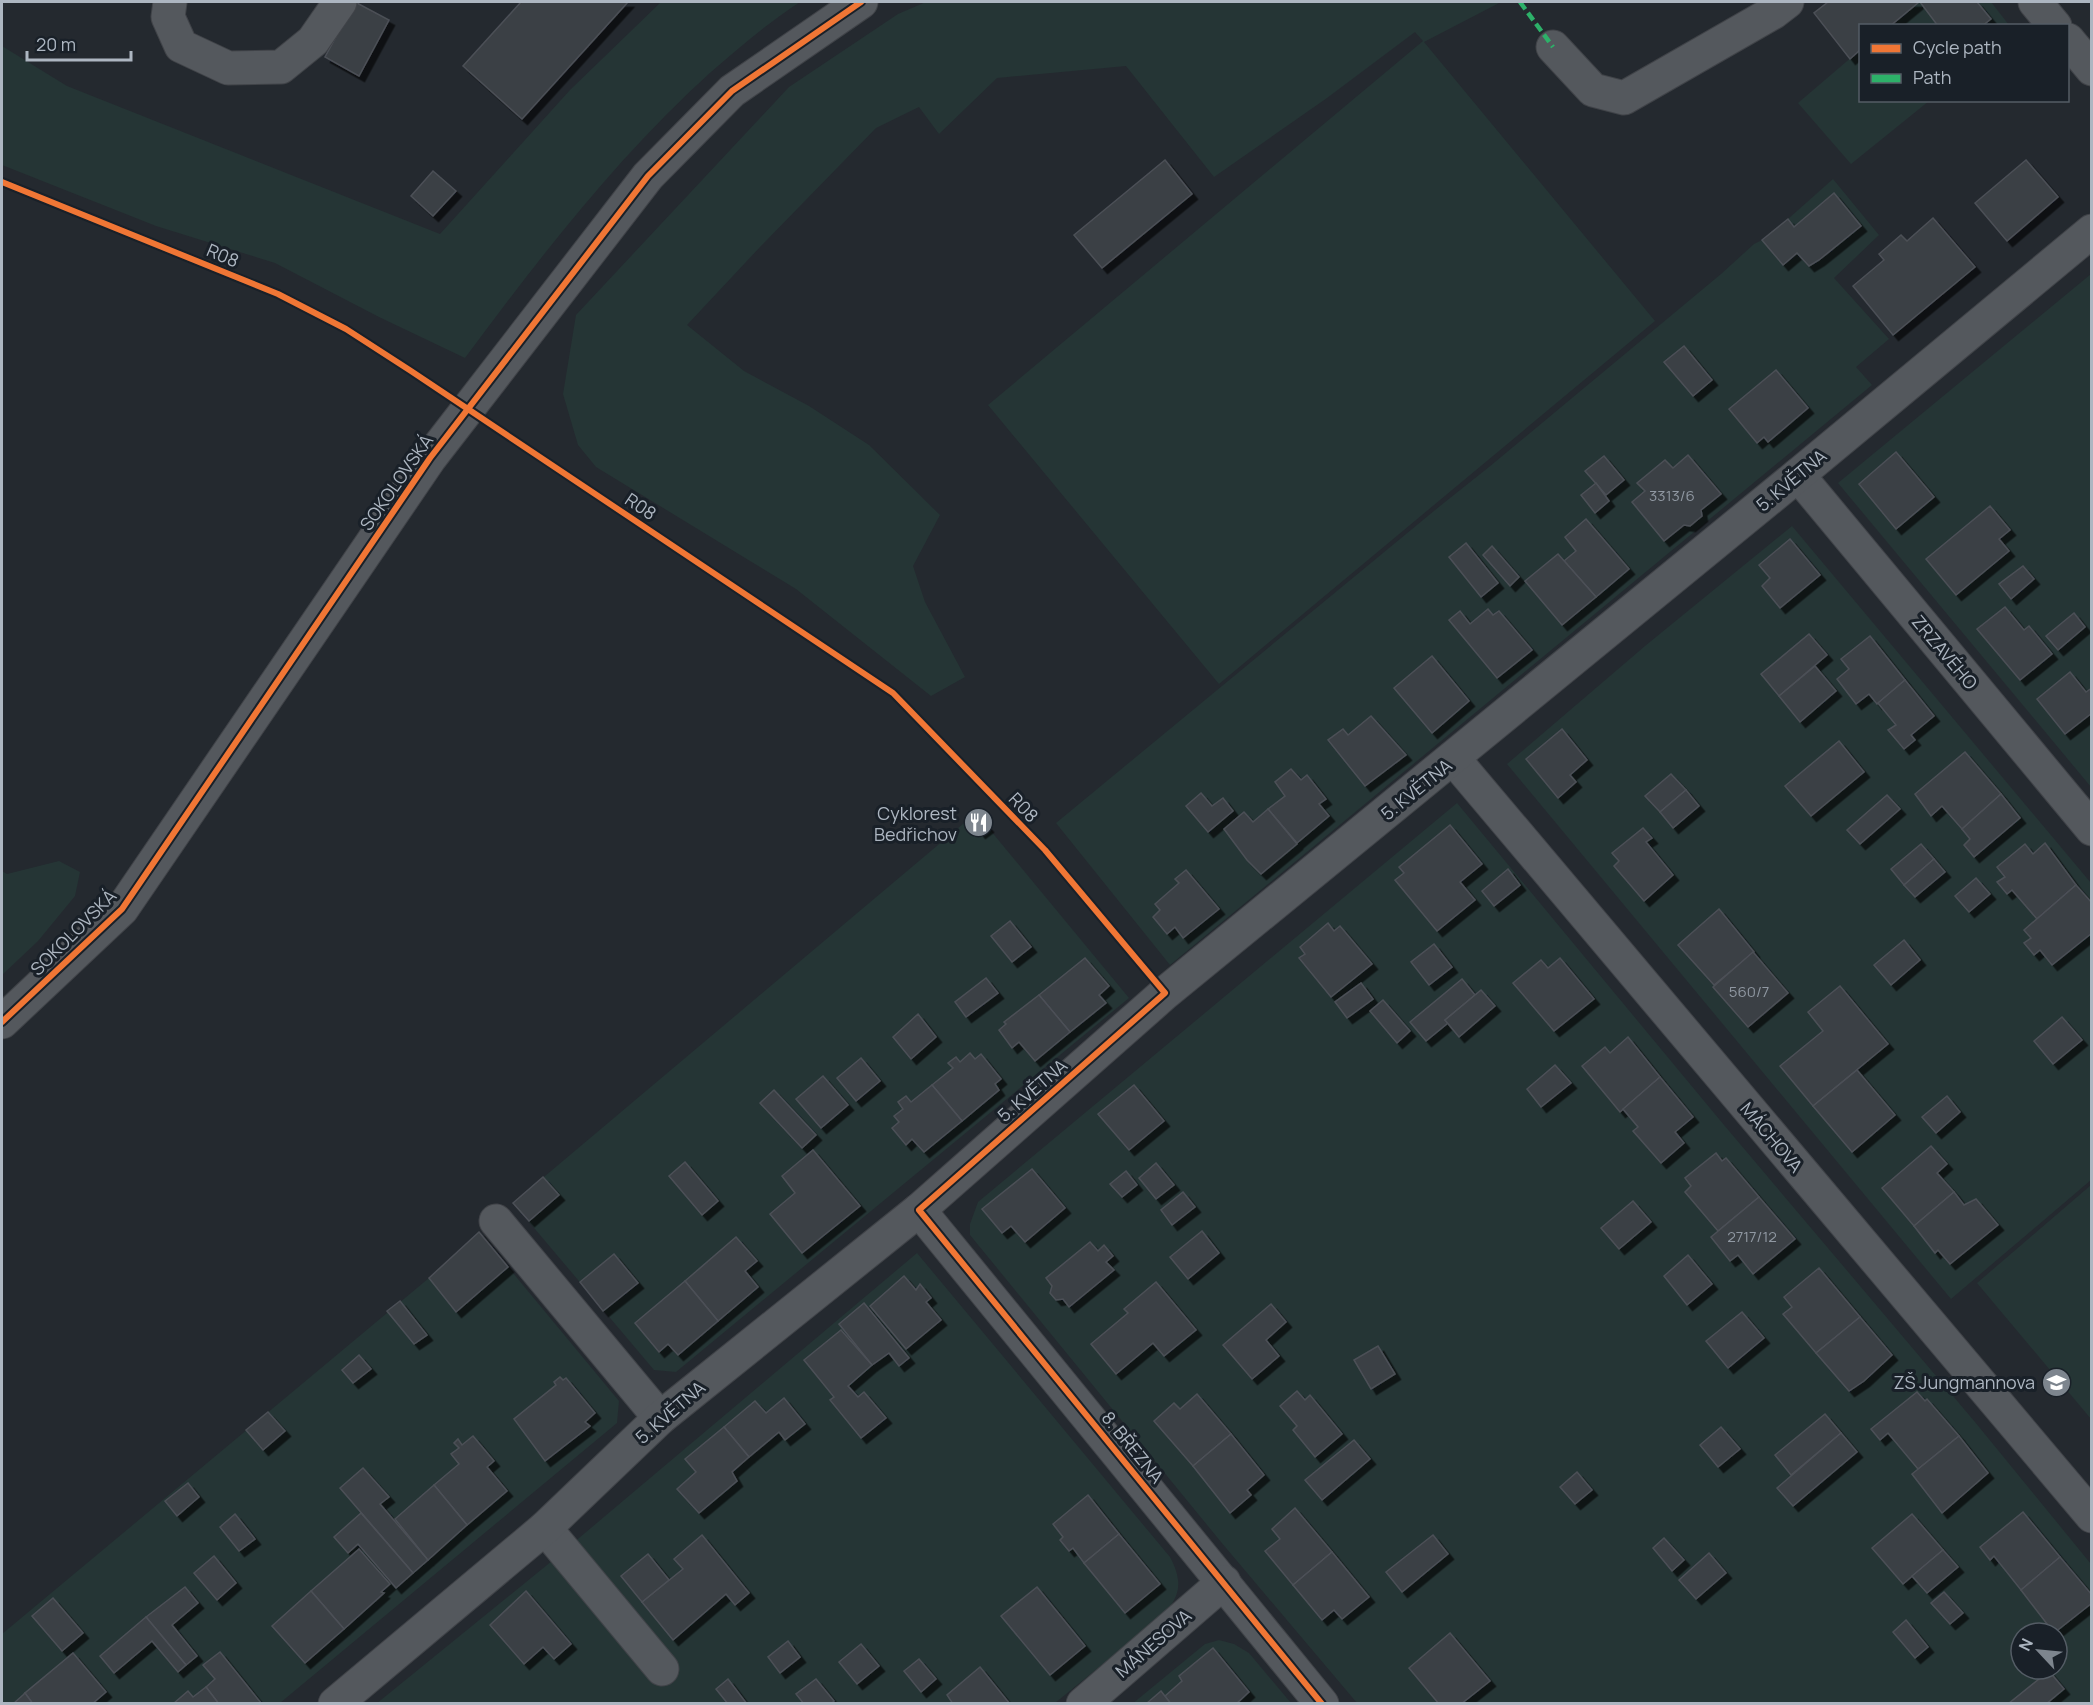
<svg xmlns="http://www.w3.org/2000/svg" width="2093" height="1705" font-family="Manrope,sans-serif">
<defs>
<filter id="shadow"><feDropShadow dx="5.5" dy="5.5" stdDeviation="0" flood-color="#0009"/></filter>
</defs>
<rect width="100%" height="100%" fill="#24292f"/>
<!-- green -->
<g fill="#253535" fill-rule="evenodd">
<path d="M661 2H800C769 22 740 47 711 72 617 157 540 257 465 358L379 317 275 263 156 226 2 165V46L67 86 440 234 570 90Z"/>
<polygon points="926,2 1501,2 1424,42 1655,321 1219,684 988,405 1423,41 1415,32 1327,98 1214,177 1126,66 997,78 939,134 919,107 876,128 760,247 687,325 744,371 809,406 869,445 940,515 913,566 925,602 965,677 931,696 796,589 596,467 578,445 563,394 576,315 789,87 898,14"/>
<polygon points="1919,2 1991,2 2009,25 1891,26"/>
<polygon points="1860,50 1860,100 1929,101 1851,164 1798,103"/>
<polygon points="1833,179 1879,235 1834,278 1889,339 1856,367 1872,385 1170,965 1056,823 1440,506 1489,467 1721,274 1754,244 1762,240 1788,219"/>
<polygon points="2091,274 2091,787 1838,483"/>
<polygon points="1792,526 2091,883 2091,1180 1951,1299 1507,764 1645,646"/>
<path d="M1457 803 1724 1125 1975 1422 2091 1564V1703H1357L1221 1542 970 1235V1224L978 1202ZM2021 1633H2057V1669H2021Z"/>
<polygon points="976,813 1129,998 676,1372 654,1370 513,1203"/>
<polygon points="59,861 80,872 75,896 38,941 2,975 2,871 7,874"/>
<polygon points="2091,1185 2091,1419 1977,1283"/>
<polygon points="479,1232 619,1401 617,1423 280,1703 2,1704 2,1634 429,1278"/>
<path d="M917 1253 1170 1557C1183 1582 1181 1596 1162 1616L1055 1703 376 1704 547 1565Z"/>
<polygon points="1219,1640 1234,1644 1249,1653 1291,1703 1132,1704 1205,1644"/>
</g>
<!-- building -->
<g fill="#3b3f44" stroke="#4c5057" stroke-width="1.5" filter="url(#shadow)">
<polygon points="355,2 389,20 359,76 325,57"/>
<polygon points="521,2 628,2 522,119 463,66"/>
<polygon points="1828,2 1919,2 1890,26 1860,26 1860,50 1850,59 1814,13"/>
<polygon points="1920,2 1977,2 1991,19 1982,26 1938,26"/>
<polygon points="1165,160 1192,194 1102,268 1074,235"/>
<polygon points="2026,160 2058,197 2007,241 1975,203"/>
<polygon points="433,171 456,191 433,216 411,196"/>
<polygon points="1834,193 1861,226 1819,260 1809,266 1797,253 1783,265 1762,240 1788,219 1794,227"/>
<polygon points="1933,218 1975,267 1893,335 1853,286 1884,260 1879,254 1901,235 1907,241"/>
<polygon points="1684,346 1712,380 1693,396 1664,362"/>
<polygon points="1776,370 1808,408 1768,442 1764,437 1757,443 1729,409"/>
<polygon points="1896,452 1934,497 1896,529 1859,484"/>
<polygon points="1688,455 1721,494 1701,510 1702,516 1690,526 1684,525 1664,541 1632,502 1645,491 1637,483 1665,460 1673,468"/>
<polygon points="1604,456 1624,480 1606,495 1585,471"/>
<polygon points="1596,483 1609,501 1595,513 1581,495"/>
<polygon points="1990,506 2010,530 1999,539 2009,551 1956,595 1926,559"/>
<polygon points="1586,519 1629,569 1596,597 1564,561 1576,551 1565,537"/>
<polygon points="1790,539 1820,575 1780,608 1762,586 1770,578 1759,565"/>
<polygon points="1466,543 1498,583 1481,597 1449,557"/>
<polygon points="1492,546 1519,577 1510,586 1483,555"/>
<polygon points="1558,554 1596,597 1562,625 1525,581"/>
<polygon points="2023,566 2034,579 2011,599 1999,584"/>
<polygon points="2005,607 2024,630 2029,626 2052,654 2020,680 1977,629"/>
<polygon points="1488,609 1493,615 1499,611 1532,650 1497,678 1449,620 1460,611 1470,624"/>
<polygon points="2074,613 2085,627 2058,650 2046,636"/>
<polygon points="1809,634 1827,655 1779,696 1761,674"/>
<polygon points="1870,636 1905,680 1877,704 1869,694 1856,704 1837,679 1849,669 1841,659"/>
<polygon points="1432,656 1469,701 1432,733 1394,688"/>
<polygon points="1815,666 1836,691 1800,722 1779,696"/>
<polygon points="2070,672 2086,692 2092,688 2092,713 2065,734 2037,699"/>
<polygon points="1905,680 1934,716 1911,735 1915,740 1904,749 1888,730 1896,725 1878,703"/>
<polygon points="1371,716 1406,755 1365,786 1328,740 1343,729 1348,735"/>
<polygon points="1562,729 1587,760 1570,775 1576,782 1558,798 1526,759"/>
<polygon points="1839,741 1864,772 1811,816 1785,786"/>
<polygon points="1965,752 2001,794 1962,829 1942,806 1931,816 1915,794"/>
<polygon points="1291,769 1301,780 1307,775 1326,799 1319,804 1329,816 1297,843 1268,809 1285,796 1275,782"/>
<polygon points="1671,774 1686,790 1660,812 1645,796"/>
<polygon points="1686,790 1699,806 1673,828 1660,812"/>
<polygon points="1201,793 1212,806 1223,798 1233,811 1208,832 1186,806"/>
<polygon points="2001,794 2020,818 1974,857 1964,845 1970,839 1962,829"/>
<polygon points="1887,795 1900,809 1860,844 1847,830"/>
<polygon points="1268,809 1297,844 1261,874 1247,860 1224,829 1244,812 1253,822"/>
<polygon points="976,813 988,827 980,833 968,819"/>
<polygon points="1450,825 1482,864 1460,882 1475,900 1437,931 1395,880 1404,873 1399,867"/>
<polygon points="1643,828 1652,838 1646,842 1673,875 1644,901 1614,866 1619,861 1612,853"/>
<polygon points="2045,843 2076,885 2037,919 2012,890 2007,894 1997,882 2005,877 1997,867 2025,844 2033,854"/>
<polygon points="1921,844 1934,859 1904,885 1891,869"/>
<polygon points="1934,859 1945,872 1915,897 1904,885"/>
<polygon points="1508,869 1520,885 1494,906 1482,891"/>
<polygon points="1186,870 1219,909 1183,938 1175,927 1167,934 1153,917 1160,910 1155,904 1179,883 1175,879"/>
<polygon points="1976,878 1990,894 1969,912 1955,896"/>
<polygon points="2076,885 2092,903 2092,933 2052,965 2040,950 2034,955 2024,943 2031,938 2024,930"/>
<polygon points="1719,909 1754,952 1714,985 1678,945"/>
<polygon points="1010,921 1031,947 1012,962 991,936"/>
<polygon points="1328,923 1334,931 1340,926 1372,964 1331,997 1299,958 1305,954 1300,947"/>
<polygon points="1904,940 1920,960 1891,985 1874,965"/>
<polygon points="1434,944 1452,967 1429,985 1411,962"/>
<polygon points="1753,952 1788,993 1748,1027 1713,987"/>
<polygon points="1085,958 1109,986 1099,995 1106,1003 1070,1032 1039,995"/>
<polygon points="1560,958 1594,999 1554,1031 1513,983 1541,960 1548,968"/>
<polygon points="986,978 998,993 966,1017 955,1002"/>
<polygon points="1462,979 1475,995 1445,1020 1448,1023 1426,1041 1410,1022"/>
<polygon points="1361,983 1373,999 1347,1018 1335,1002"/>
<polygon points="1840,986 1888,1044 1813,1106 1780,1066 1823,1031 1808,1012"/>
<polygon points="1481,990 1495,1006 1459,1037 1445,1020"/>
<polygon points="1039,995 1070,1032 1035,1061 1019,1042 1012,1048 999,1030 1006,1024 1004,1022"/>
<polygon points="1383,1000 1410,1031 1397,1043 1370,1011"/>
<polygon points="918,1014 936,1037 911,1059 893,1037"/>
<polygon points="2062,1017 2082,1040 2053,1064 2034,1041"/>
<polygon points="1628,1037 1660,1077 1620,1112 1582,1066 1605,1047 1610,1053"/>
<polygon points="970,1053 975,1059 981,1054 1001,1079 995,1084 999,1090 962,1121 932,1085 953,1068 948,1063 956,1057 960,1062"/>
<polygon points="861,1058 880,1081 856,1101 837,1078"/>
<polygon points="1555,1065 1571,1083 1541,1107 1527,1089"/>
<polygon points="1857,1070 1895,1115 1852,1152 1813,1106"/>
<polygon points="823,1076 848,1105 821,1128 796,1099"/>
<polygon points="1660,1077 1693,1117 1675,1132 1684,1143 1661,1163 1633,1131 1638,1127 1623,1109"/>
<polygon points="932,1085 962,1121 924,1152 912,1139 906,1145 892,1128 899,1122 894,1116 903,1109 898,1102 906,1096 911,1102"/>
<polygon points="1134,1085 1164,1121 1129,1150 1098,1114"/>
<polygon points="774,1090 816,1135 802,1148 760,1103"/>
<polygon points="1947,1096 1960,1112 1936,1133 1922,1117"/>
<polygon points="1931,1146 1947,1164 1937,1173 1954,1192 1914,1226 1882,1188"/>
<polygon points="813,1150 860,1206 802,1253 770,1214 795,1193 782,1176"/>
<polygon points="1716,1153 1722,1161 1726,1158 1759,1197 1718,1231 1685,1192 1691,1186 1685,1178"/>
<polygon points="685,1162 718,1201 702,1215 669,1176"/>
<polygon points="1156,1163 1174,1185 1156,1199 1139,1178"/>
<polygon points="1032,1169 1065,1208 1025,1242 1011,1226 1002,1233 982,1209"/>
<polygon points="1126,1171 1137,1185 1122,1197 1110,1184"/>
<polygon points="543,1177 559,1195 529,1221 513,1203"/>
<polygon points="1183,1192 1195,1207 1172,1225 1161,1210"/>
<polygon points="1954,1192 1964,1205 1976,1199 1998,1225 1950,1264 1938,1250 1935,1253 1914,1226"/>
<polygon points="1759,1197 1795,1239 1753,1274 1738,1255 1730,1261 1711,1237"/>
<polygon points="1633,1201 1651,1222 1619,1249 1601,1228"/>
<polygon points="1202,1231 1219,1253 1188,1279 1170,1257"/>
<polygon points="479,1232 508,1267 456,1312 429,1278"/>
<polygon points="736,1237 757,1261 745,1271 758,1287 718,1321 685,1281"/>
<polygon points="1090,1242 1098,1251 1104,1245 1113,1256 1106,1262 1114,1270 1069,1307 1063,1299 1056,1300 1050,1293 1052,1286 1046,1278"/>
<polygon points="614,1254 638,1283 603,1311 580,1282"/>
<polygon points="1688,1255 1712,1284 1687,1305 1664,1276"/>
<polygon points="1819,1268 1860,1317 1816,1353 1783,1314 1792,1307 1784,1297"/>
<polygon points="904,1276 916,1290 920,1284 931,1298 926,1302 941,1320 906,1349 870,1306"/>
<polygon points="685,1281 718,1321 678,1355 668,1344 659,1352 635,1323"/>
<polygon points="1156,1282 1196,1330 1164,1356 1153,1343 1116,1374 1091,1344 1128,1313 1124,1309"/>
<polygon points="400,1301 427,1335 414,1344 387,1311"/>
<polygon points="864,1303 909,1358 899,1366 889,1353 872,1365 839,1324"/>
<polygon points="1271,1304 1286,1322 1266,1340 1279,1356 1252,1379 1223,1345"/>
<polygon points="1742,1312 1764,1338 1728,1368 1706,1341"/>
<polygon points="1860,1317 1892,1355 1864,1381 1849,1391 1816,1353"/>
<polygon points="841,1330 872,1365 848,1386 858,1397 864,1392 886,1418 861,1438 830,1400 834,1397 804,1360"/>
<polygon points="1378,1346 1395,1374 1371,1389 1354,1360"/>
<polygon points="359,1355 371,1369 353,1383 342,1370"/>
<polygon points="560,1377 563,1380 566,1378 595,1413 585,1422 590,1426 545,1461 514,1419 556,1385 554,1382"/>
<polygon points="1297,1391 1305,1400 1310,1395 1342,1434 1315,1457 1293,1430 1297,1426 1280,1406"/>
<polygon points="1917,1392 1925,1401 1927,1399 1959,1436 1918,1469 1888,1433 1880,1440 1871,1429"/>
<polygon points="1197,1394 1231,1434 1193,1466 1154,1421 1174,1403 1180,1409"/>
<polygon points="784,1398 805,1424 785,1440 779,1432 749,1457 724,1427 755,1401 766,1413"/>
<polygon points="268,1412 285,1431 263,1450 246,1430"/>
<polygon points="1825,1414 1841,1433 1791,1475 1775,1455"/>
<polygon points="724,1427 749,1457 732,1472 737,1481 699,1513 677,1489 696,1472 685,1459"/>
<polygon points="1721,1427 1740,1449 1718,1467 1700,1445"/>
<polygon points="1841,1433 1857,1452 1793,1506 1777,1488"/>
<polygon points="1231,1434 1264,1475 1247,1490 1251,1495 1230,1513 1193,1466"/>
<polygon points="473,1436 494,1461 487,1467 507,1491 467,1525 434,1485 459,1464 451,1454 459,1448 454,1443 458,1439 462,1445"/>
<polygon points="1959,1436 1988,1473 1942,1513 1912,1474"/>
<polygon points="1354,1440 1370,1459 1322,1500 1305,1480"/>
<polygon points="363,1468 389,1497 380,1504 428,1560 413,1573 340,1488"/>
<polygon points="1577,1472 1592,1490 1575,1504 1560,1487"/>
<polygon points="188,1483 199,1497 177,1516 165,1501"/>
<polygon points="434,1485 467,1525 428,1560 395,1519"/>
<polygon points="1088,1495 1119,1534 1084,1563 1073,1548 1069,1551 1060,1540 1063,1537 1053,1524"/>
<polygon points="1295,1508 1332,1552 1293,1585 1265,1551 1280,1539 1272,1529"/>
<polygon points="2023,1512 2060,1557 2021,1590 1994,1556 1990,1560 1980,1547"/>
<polygon points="361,1513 413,1573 396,1588 358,1544 348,1553 334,1537"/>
<polygon points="235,1514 255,1539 239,1551 220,1527"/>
<polygon points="1912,1514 1943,1550 1903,1584 1872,1548"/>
<polygon points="1119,1534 1160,1584 1125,1613 1084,1563"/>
<polygon points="702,1535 749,1593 735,1605 726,1594 673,1640 642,1602 683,1569 674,1559"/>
<polygon points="1433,1535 1448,1554 1402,1592 1386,1572"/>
<polygon points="1664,1538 1684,1560 1672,1571 1653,1548"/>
<polygon points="359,1549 390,1584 381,1592 384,1593 344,1629 311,1591"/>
<polygon points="1943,1550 1958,1567 1927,1593 1912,1576"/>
<polygon points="1332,1552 1369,1597 1342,1619 1334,1610 1322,1620 1293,1585"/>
<polygon points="1709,1553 1726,1573 1696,1599 1679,1580"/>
<polygon points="648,1554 669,1580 642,1602 621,1576"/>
<polygon points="214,1556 236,1583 217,1600 194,1573"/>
<polygon points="2060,1557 2092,1595 2092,1603 2054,1633 2021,1590"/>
<polygon points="185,1587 198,1603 172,1625 197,1656 186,1665 146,1617"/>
<polygon points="1037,1587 1085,1646 1050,1675 1001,1616"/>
<polygon points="311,1591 344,1629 305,1663 272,1626"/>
<polygon points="526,1591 571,1644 554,1659 543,1647 524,1664 490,1625"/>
<polygon points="1944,1592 1963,1613 1950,1624 1931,1603"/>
<polygon points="53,1598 83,1633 62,1651 32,1616"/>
<polygon points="146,1617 186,1665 178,1672 152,1641 114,1673 100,1656"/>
<polygon points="1906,1620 1928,1647 1915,1658 1893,1632"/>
<polygon points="1450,1633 1490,1681 1461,1704 1439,1704 1409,1668"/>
<polygon points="788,1641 800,1657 780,1673 768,1657"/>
<polygon points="861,1644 879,1666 857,1684 839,1662"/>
<polygon points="1213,1648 1249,1692 1236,1704 1171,1704 1165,1696 1182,1681 1179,1676"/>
<polygon points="220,1652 261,1703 260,1704 219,1704 206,1687 215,1679 203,1665"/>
<polygon points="73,1653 106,1692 92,1704 33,1704 25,1693"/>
<polygon points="919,1659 936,1679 921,1692 904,1671"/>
<polygon points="980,1667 1010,1704 953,1704 947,1695"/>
<polygon points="2049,1671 2064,1689 2046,1704 2008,1704"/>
<polygon points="728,1679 747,1704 728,1704 716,1689"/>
<polygon points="816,1679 834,1701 831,1704 804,1704 796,1694"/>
<polygon points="206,1687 219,1704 173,1704 188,1691 193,1697"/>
<polygon points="1161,1691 1171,1704 1146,1704"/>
<polygon points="25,1693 33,1704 13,1704 23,1695"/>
</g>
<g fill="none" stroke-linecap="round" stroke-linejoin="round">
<defs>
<g id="minor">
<polyline points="170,2 168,17 181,46 228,68 281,67 313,41 340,2"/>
<polyline points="2035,2 2055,26"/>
<polyline points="2068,40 2092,69"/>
<polyline points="1553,47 1593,90 1624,98 1774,12 1787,2"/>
<polyline points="1798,475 2092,829"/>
<polyline points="1453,758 2092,1516"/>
<polyline points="2,1022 122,909 430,458 648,176 732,91 861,2"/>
<polyline points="919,1210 1322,1704"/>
<polyline points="496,1221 660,1418"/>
<polyline points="545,1528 662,1669"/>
<polyline points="335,1704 545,1528 660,1418 919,1210 1165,993 1798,475 2092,231"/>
<polyline points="1083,1704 1224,1582"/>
</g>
</defs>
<!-- minor casing -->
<use href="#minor" stroke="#404348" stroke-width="35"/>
<!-- minor -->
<use href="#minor" stroke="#54585d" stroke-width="33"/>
<!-- quiet -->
<polyline stroke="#2db169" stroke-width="4.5" stroke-dasharray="9 4.5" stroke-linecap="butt" points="1520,2 1553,47"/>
<defs>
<g id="cycleway">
<polyline points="2,182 278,294 346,329 411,371 893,693 1045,850 1165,993 919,1210 1322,1704"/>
<polyline points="2,1022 122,909 430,458 648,176 732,91 861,2"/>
</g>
</defs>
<!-- cycleway casing -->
<use href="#cycleway" stroke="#192028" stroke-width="10"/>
<!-- cycleway -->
<use href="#cycleway" stroke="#f07635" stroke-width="6"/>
</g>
<!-- icons -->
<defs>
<symbol id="restaurant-disc" viewBox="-11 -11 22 22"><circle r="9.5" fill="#7d858e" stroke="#192028"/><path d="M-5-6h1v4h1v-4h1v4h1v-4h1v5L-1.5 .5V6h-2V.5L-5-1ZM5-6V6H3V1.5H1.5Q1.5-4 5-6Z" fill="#fff"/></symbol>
<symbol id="school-disc" viewBox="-11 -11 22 22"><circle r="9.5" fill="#7d858e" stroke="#192028"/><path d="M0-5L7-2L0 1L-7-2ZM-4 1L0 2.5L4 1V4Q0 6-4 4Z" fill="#fff"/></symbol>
</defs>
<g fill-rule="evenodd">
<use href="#restaurant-disc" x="962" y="806" width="33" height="33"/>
<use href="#school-disc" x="2040" y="1366" width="33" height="33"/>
</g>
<g text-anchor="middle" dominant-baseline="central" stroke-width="6" stroke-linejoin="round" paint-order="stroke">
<!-- number labels -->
<g font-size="15" fill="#9098a2">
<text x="1672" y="495">3313/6</text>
<text x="1749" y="991">560/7</text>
<text x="1752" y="1236">2717/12</text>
</g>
<!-- street labels -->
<g font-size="18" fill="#adb6c1" stroke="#192028">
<text transform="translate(223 255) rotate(23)">R08</text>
<text transform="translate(1791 480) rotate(-40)">5. KVĚTNA</text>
<text transform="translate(396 482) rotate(-55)">SOKOLOVSKÁ</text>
<text transform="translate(641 506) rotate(34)">R08</text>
<text transform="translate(1945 652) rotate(50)">ZRZAVÉHO</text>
<text transform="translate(1416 789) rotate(-39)">5. KVĚTNA</text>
<text transform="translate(1024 807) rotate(46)">R08</text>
<text transform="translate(73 932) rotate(-45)">SOKOLOVSKÁ</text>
<text transform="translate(1032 1090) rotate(-41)">5. KVĚTNA</text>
<text transform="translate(1772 1137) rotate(50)">MÁCHOVA</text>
<text transform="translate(670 1412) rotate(-41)">5. KVĚTNA</text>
<text transform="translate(1133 1447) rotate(51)">8. BŘEZNA</text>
<text transform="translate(1153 1643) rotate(-41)">MÁNESOVA</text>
</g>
<!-- poi labels -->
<g font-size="18" fill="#adb6c1" stroke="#192028" text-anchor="end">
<text x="957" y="813">Cyklorest<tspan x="957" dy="21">Bedřichov</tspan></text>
<text x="2035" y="1382">ZŠ Jungmannova</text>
</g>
</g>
<!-- border -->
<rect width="2093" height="1705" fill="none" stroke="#adb6c1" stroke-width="6"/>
<!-- legend -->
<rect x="1859" y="24" width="210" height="78" fill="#192028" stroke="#545c65" stroke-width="1.5"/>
<rect x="1871" y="44" width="30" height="9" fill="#f07635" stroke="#545c65" stroke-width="1.5"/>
<text x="1913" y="54" font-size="18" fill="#adb6c1">Cycle path</text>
<rect x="1871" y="74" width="30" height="9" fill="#2db169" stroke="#545c65" stroke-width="1.5"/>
<text x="1913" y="84" font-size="18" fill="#adb6c1">Path</text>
<!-- north arrow -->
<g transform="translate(2039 1651) rotate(296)"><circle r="28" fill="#192028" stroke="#545c65" stroke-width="1.5"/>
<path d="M0-4.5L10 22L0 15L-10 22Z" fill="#7d858e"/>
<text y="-9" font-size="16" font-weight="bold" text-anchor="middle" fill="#adb6c1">N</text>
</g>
<!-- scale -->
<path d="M27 51v9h104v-9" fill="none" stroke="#adb6c1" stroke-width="3"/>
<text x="36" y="51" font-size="18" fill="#adb6c1" stroke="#192028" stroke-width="4.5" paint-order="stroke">20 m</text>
</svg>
